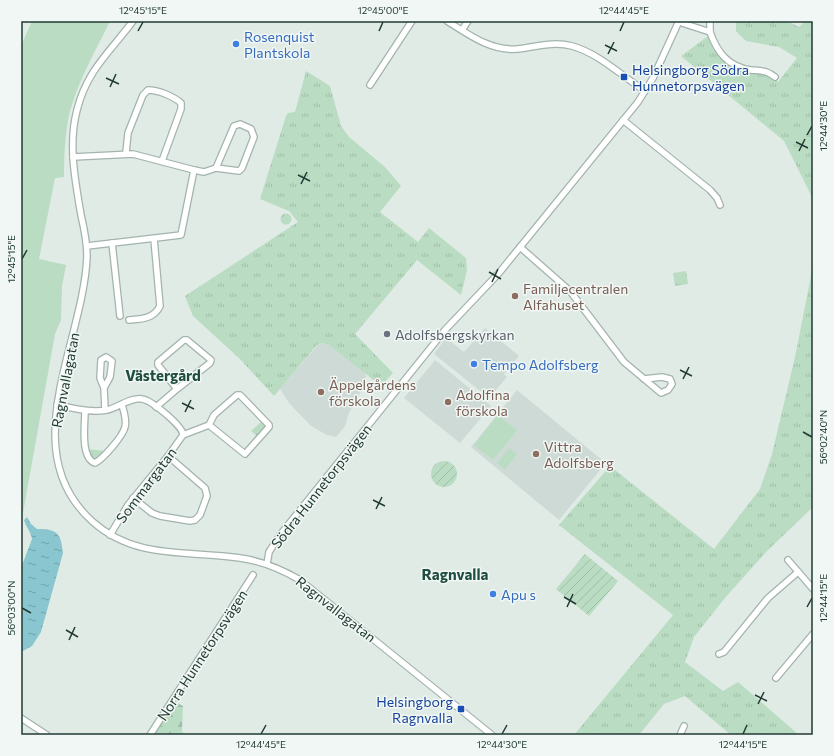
<svg xmlns="http://www.w3.org/2000/svg" width="834" height="756" font-family="Commissioner,sans-serif">
<defs>
<pattern id="grass-tufts" width="24" height="20" patternUnits="userSpaceOnUse"><rect width="24" height="20" fill="#b9dcc2"/><path d="M3 7l-1-3M5 7V3M7 7l1-3M15 17l-1-3M17 17v-4M19 17l1-3" fill="none" stroke="#9fbea7"/></pattern>
<pattern id="forest-firs" width="22" height="20" patternUnits="userSpaceOnUse"><rect width="22" height="20" fill="#b9dcc2"/><path d="M5 1l3.5 6h-7zM16 11l3.5 6h-7z" fill="#9fbea7"/></pattern>
<pattern id="garden-furrows" width="10" height="10" patternUnits="userSpaceOnUse"><rect width="10" height="10" fill="#b9dcc2"/><path d="M-1 1l2-2M0 10L10 0M9 11l2-2" fill="none" stroke="#9fbea7"/></pattern>
<pattern id="water-ripples" width="26" height="14" patternUnits="userSpaceOnUse"><rect width="26" height="14" fill="#89c6cf"/><path d="M2 4q2-2 4 0t4 0M15 11q2-2 4 0t4 0" fill="none" stroke="#70a2a9"/></pattern>
</defs>
<rect width="100%" height="100%" fill="#e0ebe6"/>
<!-- built -->
<g fill="#cedad5">
<polygon points="485,328 519,356 504,374 507,377 489,398 434,354 446,338 464,352"/>
<polygon points="322,343 329,345 365,373 366,378 366,382 349,413 345,426 336,437 327,435 311,426 289,403 280,389 318,345"/>
<polygon points="435,360 491,406 460,443 404,398"/>
<polygon points="517,390 602,460 601,469 559,520 471,447"/>
</g>
<!-- grass -->
<g fill="url(#grass-tufts)">
<polygon points="736,21 787,21 799,27 805,21 813,21 813,199 784,141 681,56 708,36 713,49 723,60 736,68 765,74 778,82 797,58 779,47 746,41 736,31"/>
<polygon points="306,71 330,86 341,126 349,137 385,167 401,186 380,212 418,242 429,228 466,258 467,270 461,295 417,260 355,334 393,373 381,386 329,345 322,343 317,345 274,396 240,359 193,316 185,296 298,222 289,211 260,199 286,116 288,113 295,112"/>
<circle cx="286" cy="219" r="5.5"/>
<polygon points="813,243 813,507 766,552 724,599 694,637 685,662 723,691 738,682 799,735 731,735 685,696 664,704 639,735 574,735 673,615 559,525 610,466 714,549 760,489 772,454 795,357 811,276"/>
<polygon points="686,271 688,284 675,286 673,273"/>
<polygon points="262,421 266,427 258,437 251,431"/>
<polygon points="87,449 105,451 96,460 92,459"/>
</g>
<!-- forest -->
<polygon fill="url(#forest-firs)" points="175,702 183,706 182,731 185,735 154,735"/>
<!-- garden -->
<g fill="url(#garden-furrows)">
<circle cx="444" cy="474" r="13"/>
<polygon points="585,554 618,581 589,616 556,589"/>
</g>
<!-- pitch -->
<g fill="#b9dcc2">
<path d="M32 21H110C96 50 79 79 70 111 65 131 64 156 64 177L55 178 39 259 66 265 62 286 61 320 55 334 21 524V46Z"/>
<polygon points="498,415 517,430 493,460 474,445"/>
<polygon points="509,448 517,454 505,469 497,463"/>
</g>
<!-- water -->
<path fill="url(#water-ripples)" d="M27 517 31 524 37 529C57 529 61 533 63 553L41 632 32 646 23 651 21 650V568L32 539C31 532 26 527 24 520Z"/>
<g fill="none" stroke-linecap="round" stroke-linejoin="round">
<defs>
<g id="street">
<path d="M133 21C110 52 87 70 77 110 68 144 75 180 81 215 84 228 87 242 87 256 84 342 13 451 93 522 136 560 187 550 240 558 262 561 281 569 300 580L492 735"/>
<path d="M447 21C468 34 490 51 517 49 536 47 553 41 572 46 598 53 622 76 645 91"/>
<path d="M679 22 710 32C717 52 728 67 751 70 763 71 765 70 775 77"/>
<polyline points="462,30 468,21"/>
<polyline points="710,32 710,21"/>
<polyline points="370,85 412,21"/>
<polyline points="623,120 710,190 717,198 720,205"/>
<path d="M126 153 128 133 143 95 148 90C158 90 173 96 181 103V109L162 161"/>
<polyline points="73,157 133,154 194,170 181,235 87,246"/>
<polyline points="194,170 204,172 216,168 239,171 242,168 254,137 251,129 240,124 234,126 216,168"/>
<polyline points="112,243 120,316"/>
<polyline points="520,247 570,291 624,362 661,393 668,390 672,384 670,379 662,377 644,379"/>
<path d="M129 320C141 319 154 319 160 306L154 239"/>
<polyline points="104,388 100,378 101,360 106,357 112,361 110,377 104,388 105,410"/>
<path d="M57 405C74 408 90 413 107 410 117 408 131 397 142 399 151 400 183 426 183 435L168 456 128 505 110 535"/>
<polyline points="156,407 177,389 158,365 158,362 184,340 187,340 211,360 210,363 177,389"/>
<path d="M85 411C85 424 80 458 95 463 103 459 123 436 125 427 127 420 124 412 122 405"/>
<polyline points="183,435 209,425 245,454 269,427 269,425 240,395 237,395 214,415 209,425"/>
<polyline points="133,498 152,513 160,516 190,521 195,520 200,515 207,496 205,488 168,456"/>
<polyline points="788,560 813,589"/>
<polyline points="267,564 269,552 280,535 445,330 499,273 638,102 653,78 679,21"/>
<polyline points="719,654 724,652 768,598 798,572"/>
<polyline points="776,678 813,634"/>
<polyline points="21,718 47,735"/>
<polyline points="150,735 253,575"/>
<polyline points="680,735 684,726"/>
</g>
</defs>
<!-- street casing -->
<use href="#street" stroke="#a3b3ad" stroke-width="8"/>
<!-- street -->
<use href="#street" stroke="#fff" stroke-width="5.5"/>
</g>
<!-- ticks -->
<path fill="none" stroke="#213b33" stroke-width="1.5" d="M138 31 143 22M379 31 383 22M620 31 624 22M605 45 617 51M608 54 614 42M106 78 119 84M110 87 116 74M807 135 812 126M796 142 808 148M799 151 805 139M298 175 310 181M301 184 307 172M22 259 27 250M489 272 501 279M492 282 498 269M680 370 692 376M683 379 689 367M182 403 194 409M185 412 191 400M803 432 812 437M373 500 385 506M376 509 382 497M564 597 576 604M567 607 573 594M807 607 812 598M22 608 31 613M66 630 78 637M69 640 75 627M755 695 767 701M758 704 764 692M261 734 266 725M502 734 507 725M743 734 747 725"/>
<!-- markers -->
<g fill="#3f7fe0" stroke="#f1f7f4" stroke-width="1.5">
<circle cx="236" cy="44" r="4"/>
<circle cx="474" cy="364" r="4"/>
<circle cx="493" cy="594" r="4"/>
</g>
<g fill="#1a4fb4" stroke="#f1f7f4" stroke-width="1.5">
<rect x="620" y="73" width="8" height="8" rx="2"/>
<rect x="457" y="705" width="8" height="8" rx="2"/>
</g>
<g fill="#8d6e63" stroke="#f1f7f4" stroke-width="1.5">
<circle cx="515" cy="296" r="4"/>
<circle cx="321" cy="392" r="4"/>
<circle cx="448" cy="402" r="4"/>
<circle cx="536" cy="454" r="4"/>
</g>
<circle fill="#6b7280" stroke="#f1f7f4" stroke-width="1.5" cx="387" cy="334" r="4"/>
<g text-anchor="middle" dominant-baseline="central" stroke-width="3" stroke-linejoin="round" paint-order="stroke">
<!-- shop labels -->
<g font-size="14" fill="#366cbe" stroke="#f1f7f4" text-anchor="start">
<text x="244" y="36">Rosenquist<tspan x="244" dy="16">Plantskola</tspan></text>
<text x="482" y="364">Tempo Adolfsberg</text>
<text x="501" y="594">Apu s</text>
</g>
<!-- transit labels -->
<g font-size="14" fill="#164399" stroke="#f1f7f4" text-anchor="start">
<text x="632" y="69">Helsingborg Södra<tspan x="632" dy="16">Hunnetorpsvägen</tspan></text>
<text x="453" y="701" text-anchor="end">Helsingborg<tspan x="453" dy="16">Ragnvalla</tspan></text>
</g>
<!-- education labels -->
<g font-size="14" fill="#785e54" stroke="#f1f7f4" text-anchor="start">
<text x="523" y="288">Familjecentralen<tspan x="523" dy="16">Alfahuset</tspan></text>
<text x="329" y="384">Äppelgårdens<tspan x="329" dy="16">förskola</tspan></text>
<text x="456" y="394">Adolfina<tspan x="456" dy="16">förskola</tspan></text>
<text x="544" y="446">Vittra<tspan x="544" dy="16">Adolfsberg</tspan></text>
</g>
<!-- worship labels -->
<g font-size="14" fill="#5b616d" stroke="#f1f7f4" text-anchor="start">
<text x="395" y="334">Adolfsbergskyrkan</text>
</g>
<!-- street labels -->
<g font-size="14" fill="#213b33" stroke="#f1f7f4">
<text transform="translate(65 380) rotate(-79)">Ragnvallagatan</text>
<text transform="translate(146 485) rotate(-53)">Sommargatan</text>
<text transform="translate(321 486) rotate(-52)">Södra Hunnetorpsvägen</text>
<text transform="translate(336 609) rotate(38)">Ragnvallagatan</text>
<text transform="translate(202 655) rotate(-57)">Norra Hunnetorpsvägen</text>
</g>
<!-- neighbourhood labels -->
<g font-size="15" font-weight="bold" fill="#1e4c3f" stroke="#f1f7f4">
<text x="163" y="375">Västergård</text>
<text x="455" y="574">Ragnvalla</text>
</g>
</g>
<!-- border -->
<rect width="834" height="756" fill="none" stroke="#f1f7f4" stroke-width="44"/>
<rect x="22" y="22" width="790" height="712" fill="none" stroke="#213b33" stroke-width="1.5"/>
<g font-size="10" text-anchor="middle" fill="#213b33">
<text x="143" y="14">12°45'15"E</text>
<text x="383" y="14">12°45'00"E</text>
<text x="624" y="14">12°44'45"E</text>
<text transform="translate(823 126) rotate(-90)" y="4">12°44'30"E</text>
<text transform="translate(11 259) rotate(-90)" y="4">12°45'15"E</text>
<text transform="translate(823 437) rotate(-90)" y="4">56°02'40"N</text>
<text transform="translate(823 598) rotate(-90)" y="4">12°44'15"E</text>
<text transform="translate(11 608) rotate(-90)" y="4">56°03'00"N</text>
<text x="261" y="748">12°44'45"E</text>
<text x="502" y="748">12°44'30"E</text>
<text x="743" y="748">12°44'15"E</text>
</g>
</svg>
